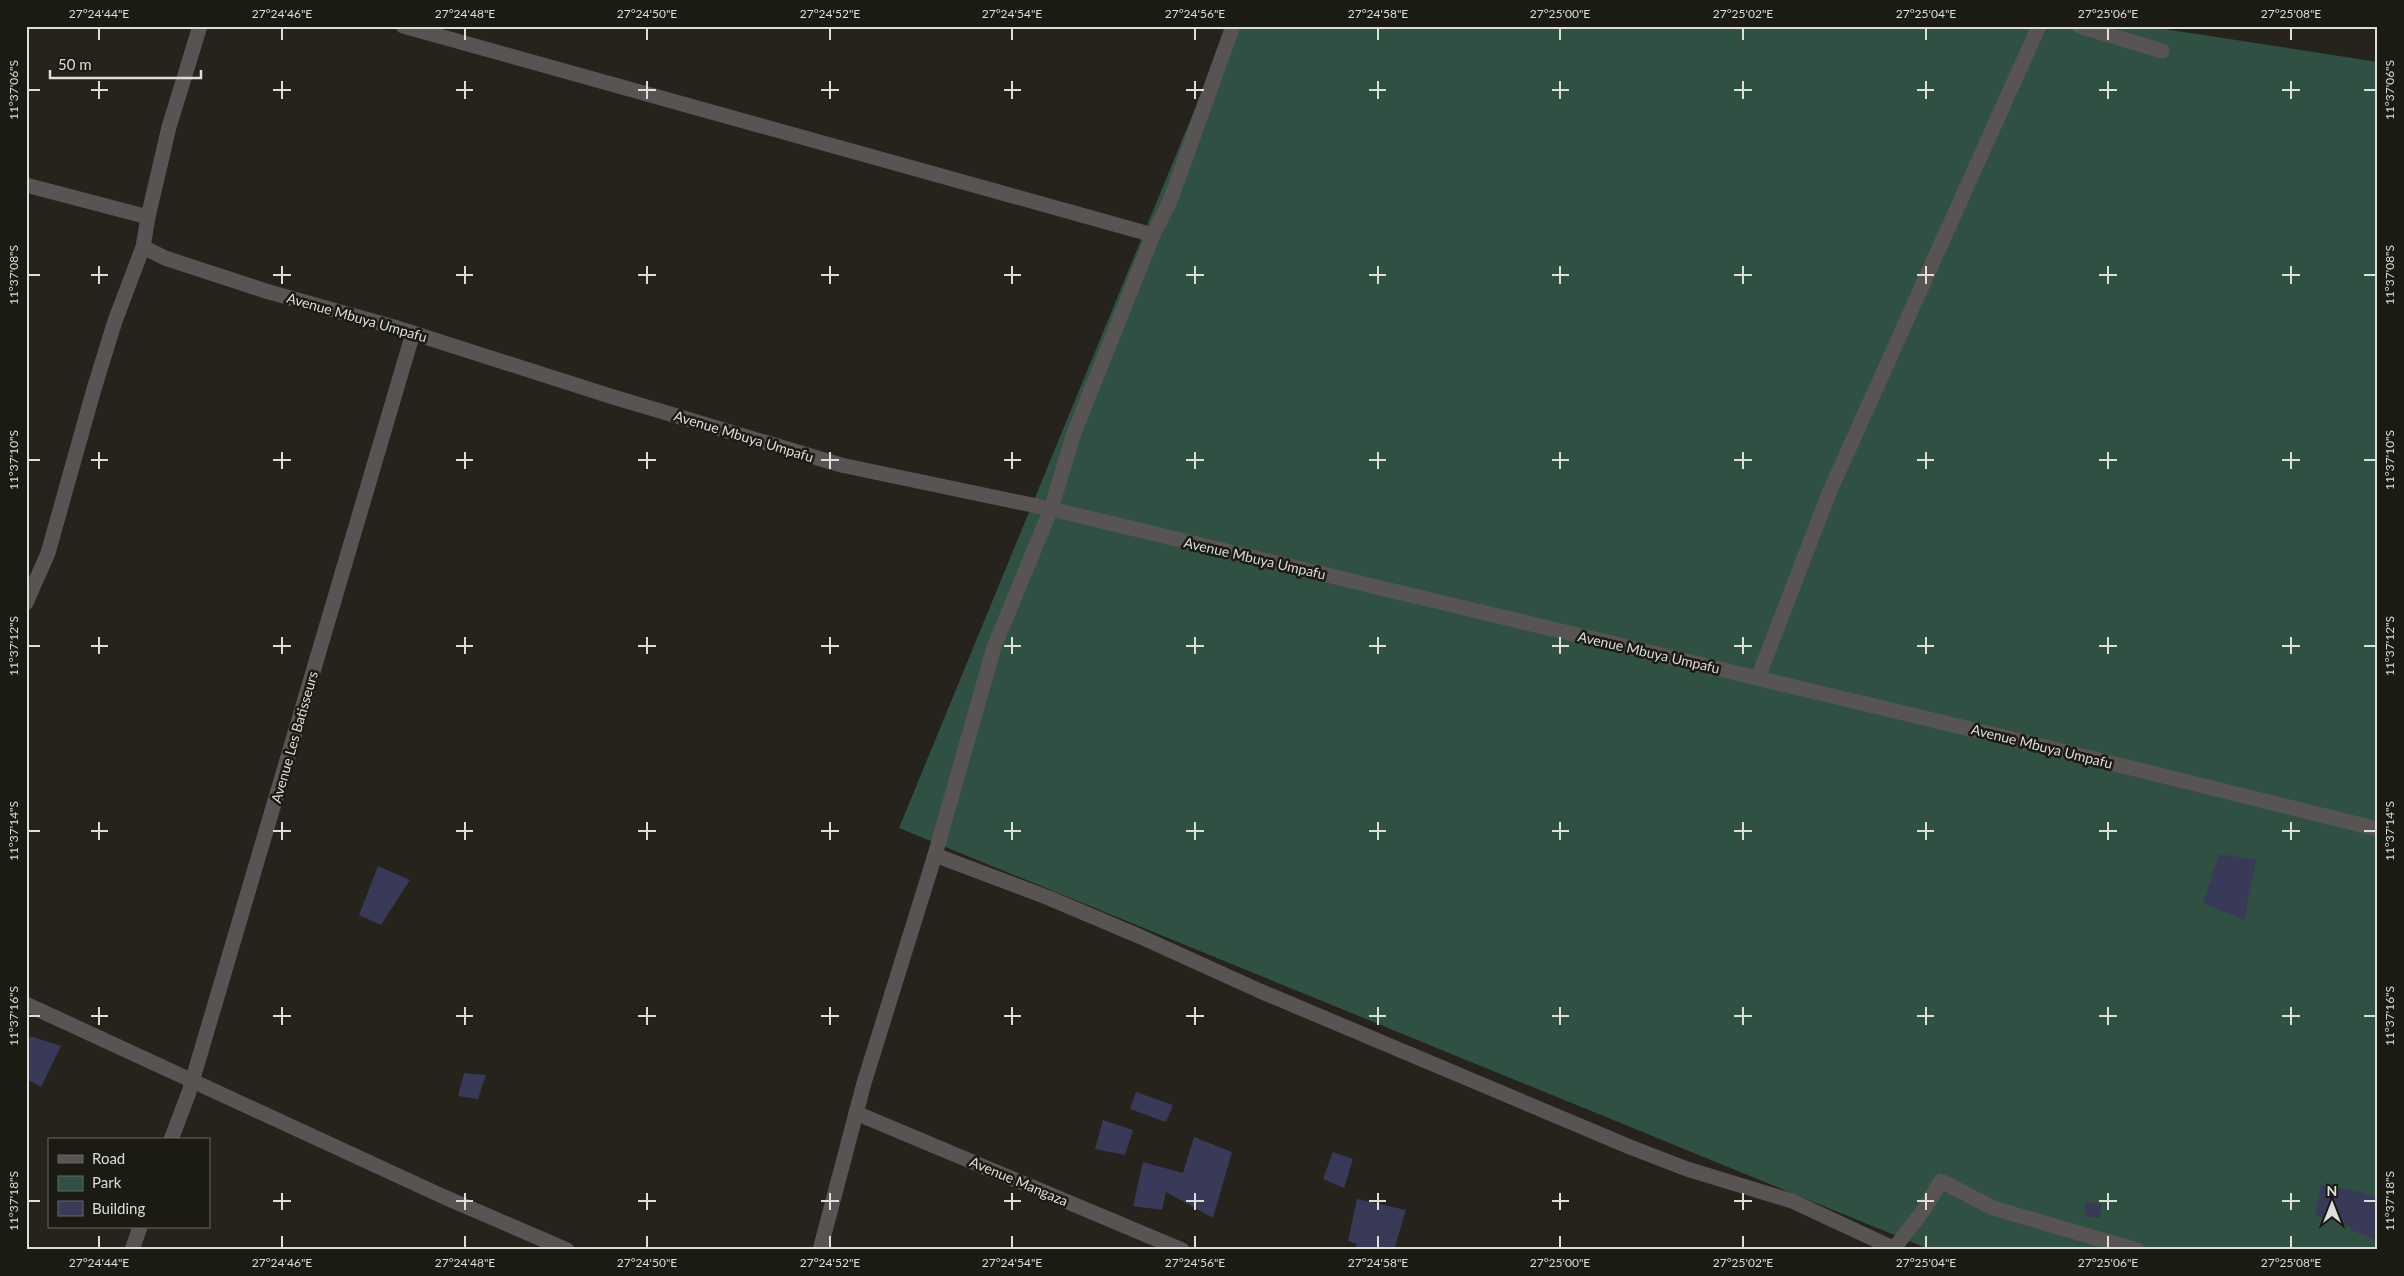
<svg xmlns="http://www.w3.org/2000/svg" width="2404" height="1276" font-family="Lato,sans-serif">
<rect width="100%" height="100%" fill="#25231c"/>
<!-- green -->
<polygon fill="#2f5042" points="1229,26 2145,26 2378,62 2378,1250 1931,1250 899,828"/>
<!-- building -->
<g fill="#383a57">
<polygon points="2219,854 2256,860 2244,920 2203,903"/>
<polygon points="378,866 410,880 381,925 359,915"/>
<polygon points="30,1036 61,1046 41,1087 26,1079 26,1046"/>
<polygon points="464,1073 486,1075 478,1099 458,1096"/>
<polygon points="1136,1092 1173,1105 1166,1122 1130,1109"/>
<polygon points="1103,1120 1133,1130 1125,1155 1095,1149"/>
<polygon points="1194,1137 1232,1152 1213,1218 1166,1192 1162,1210 1133,1206 1143,1162 1183,1173"/>
<polygon points="1333,1152 1353,1159 1344,1188 1323,1179"/>
<polygon points="2321,1185 2359,1192 2378,1198 2378,1240 2350,1230 2351,1227 2315,1215"/>
<polygon points="1357,1199 1406,1210 1394,1250 1354,1250 1357,1244 1348,1241"/>
<polygon points="2085,1202 2101,1203 2100,1218 2085,1217"/>
</g>
<g fill="none" stroke-linecap="round" stroke-linejoin="round">
<!-- minor -->
<g stroke="#595454" stroke-width="15">
<polyline points="403,26 1153,235"/>
<polyline points="2079,26 2162,51"/>
<polyline points="26,185 148,217"/>
<polyline points="143,247 165,258 269,292 394,327 610,396 841,465 1051,509 2058,750 2378,829"/>
<polyline points="26,603 48,553 94,389 115,321 143,247 148,217 169,127 200,26"/>
<polyline points="1758,678 1829,493 2039,26"/>
<polyline points="935,855 1049,898 1141,937 1260,991 1630,1147 1687,1169 1792,1201 1893,1248"/>
<polyline points="26,1004 442,1196 567,1250"/>
<polyline points="856,1113 1182,1250"/>
<polyline points="171,1140 189,1092 413,333"/>
<polyline points="132,1250 140,1227"/>
<polyline points="820,1250 864,1083 935,855 994,647 1051,509 1074,433 1153,235 1170,201 1233,26"/>
<polyline points="1893,1250 1925,1208 1941,1181 1993,1208 2137,1250"/>
</g>
</g>
<!-- ticks -->
<path fill="none" stroke="#deded9" stroke-width="2" d="M99 28V40M282 28V40M465 28V40M647 28V40M830 28V40M1012 28V40M1195 28V40M1378 28V40M1560 28V40M1743 28V40M1926 28V40M2108 28V40M2291 28V40M99 81V99M282 81V99M465 81V99M647 81V99M830 81V99M1012 81V99M1195 81V99M1378 81V99M1560 81V99M1743 81V99M1926 81V99M2108 81V99M2291 81V99M28 90H40M91 90H108M273 90H291M456 90H473M638 90H656M821 90H839M1004 90H1021M1186 90H1204M1369 90H1386M1552 90H1569M1734 90H1752M1917 90H1934M2099 90H2117M2282 90H2300M2364 90H2376M99 266V284M282 266V284M465 266V284M647 266V284M830 266V284M1012 266V284M1195 266V284M1378 266V284M1560 266V284M1743 266V284M1926 266V284M2108 266V284M2291 266V284M28 275H40M91 275H108M273 275H291M456 275H473M638 275H656M821 275H839M1004 275H1021M1186 275H1204M1369 275H1386M1552 275H1569M1734 275H1752M1917 275H1934M2099 275H2117M2282 275H2300M2364 275H2376M99 452V469M282 452V469M465 452V469M647 452V469M830 452V469M1012 452V469M1195 452V469M1378 452V469M1560 452V469M1743 452V469M1926 452V469M2108 452V469M2291 452V469M28 460H40M91 460H108M273 460H291M456 460H473M638 460H656M821 460H839M1004 460H1021M1186 460H1204M1369 460H1386M1552 460H1569M1734 460H1752M1917 460H1934M2099 460H2117M2282 460H2300M2364 460H2376M99 637V654M282 637V654M465 637V654M647 637V654M830 637V654M1012 637V654M1195 637V654M1378 637V654M1560 637V654M1743 637V654M1926 637V654M2108 637V654M2291 637V654M28 646H40M91 646H108M273 646H291M456 646H473M638 646H656M821 646H839M1004 646H1021M1186 646H1204M1369 646H1386M1552 646H1569M1734 646H1752M1917 646H1934M2099 646H2117M2282 646H2300M2364 646H2376M99 822V840M282 822V840M465 822V840M647 822V840M830 822V840M1012 822V840M1195 822V840M1378 822V840M1560 822V840M1743 822V840M1926 822V840M2108 822V840M2291 822V840M28 831H40M91 831H108M273 831H291M456 831H473M638 831H656M821 831H839M1004 831H1021M1186 831H1204M1369 831H1386M1552 831H1569M1734 831H1752M1917 831H1934M2099 831H2117M2282 831H2300M2364 831H2376M99 1007V1025M282 1007V1025M465 1007V1025M647 1007V1025M830 1007V1025M1012 1007V1025M1195 1007V1025M1378 1007V1025M1560 1007V1025M1743 1007V1025M1926 1007V1025M2108 1007V1025M2291 1007V1025M28 1016H40M91 1016H108M273 1016H291M456 1016H473M638 1016H656M821 1016H839M1004 1016H1021M1186 1016H1204M1369 1016H1386M1552 1016H1569M1734 1016H1752M1917 1016H1934M2099 1016H2117M2282 1016H2300M2364 1016H2376M282 1193V1210M465 1193V1210M647 1193V1210M830 1193V1210M1012 1193V1210M1195 1193V1210M1378 1193V1210M1560 1193V1210M1743 1193V1210M1926 1193V1210M2108 1193V1210M2291 1193V1210M28 1201H40M273 1201H291M456 1201H473M638 1201H656M821 1201H839M1004 1201H1021M1186 1201H1204M1369 1201H1386M1552 1201H1569M1734 1201H1752M1917 1201H1934M2099 1201H2117M2282 1201H2300M2364 1201H2376M99 1236V1248M282 1236V1248M465 1236V1248M647 1236V1248M830 1236V1248M1012 1236V1248M1195 1236V1248M1378 1236V1248M1560 1236V1248M1743 1236V1248M1926 1236V1248M2108 1236V1248M2291 1236V1248"/>
<g text-anchor="middle" dominant-baseline="central" stroke-width="5" stroke-linejoin="round" paint-order="stroke">
<!-- street labels -->
<g font-size="14" fill="#deded9" stroke="#1b1a13">
<text transform="translate(357 317) rotate(16)">Avenue Mbuya Umpafu</text>
<text transform="translate(744 436) rotate(17)">Avenue Mbuya Umpafu</text>
<text transform="translate(1255 558) rotate(13)">Avenue Mbuya Umpafu</text>
<text transform="translate(1649 652) rotate(13)">Avenue Mbuya Umpafu</text>
<text transform="translate(294 737) rotate(-74)">Avenue Les Batisseurs</text>
<text transform="translate(2042 746) rotate(14)">Avenue Mbuya Umpafu</text>
<text transform="translate(1019 1181) rotate(23)">Avenue Mangaza</text>
</g>
</g>
<!-- border -->
<rect width="2404" height="1276" fill="none" stroke="#1b1a13" stroke-width="55"/>
<!-- legend -->
<rect x="48" y="1138" width="162" height="90" fill="#1b1a13" stroke="#696862"/>
<rect x="58" y="1155" width="25" height="8" fill="#595454" stroke="#696862"/>
<text x="92" y="1164" font-size="15" fill="#deded9">Road</text>
<rect x="58" y="1176" width="25" height="15" fill="#2f5042" stroke="#696862"/>
<text x="92" y="1188" font-size="15" fill="#deded9">Park</text>
<rect x="58" y="1201" width="25" height="15" fill="#383a57" stroke="#696862"/>
<text x="92" y="1214" font-size="15" fill="#deded9">Building</text>
<!-- north arrow -->
<g transform="translate(2332 1204)" stroke="#1b1a13" stroke-width="4" paint-order="stroke">
<path d="M0-4L9 19L0 12L-9 19Z" fill="#deded9"/>
<text y="-8" font-size="14" font-weight="bold" text-anchor="middle" fill="#deded9">N</text>
</g>
<!-- scale -->
<path d="M50 70v8h151v-8" fill="none" stroke="#deded9" stroke-width="2.5"/>
<text x="58" y="70" font-size="15" fill="#deded9" stroke="#1b1a13" stroke-width="4" paint-order="stroke">50 m</text>
<rect x="28" y="28" width="2348" height="1220" fill="none" stroke="#deded9" stroke-width="2"/>
<g font-size="12" text-anchor="middle" fill="#deded9">
<text x="99" y="18">27°24'44"E</text>
<text x="282" y="18">27°24'46"E</text>
<text x="465" y="18">27°24'48"E</text>
<text x="647" y="18">27°24'50"E</text>
<text x="830" y="18">27°24'52"E</text>
<text x="1012" y="18">27°24'54"E</text>
<text x="1195" y="18">27°24'56"E</text>
<text x="1378" y="18">27°24'58"E</text>
<text x="1560" y="18">27°25'00"E</text>
<text x="1743" y="18">27°25'02"E</text>
<text x="1926" y="18">27°25'04"E</text>
<text x="2108" y="18">27°25'06"E</text>
<text x="2291" y="18">27°25'08"E</text>
<text transform="translate(14 90) rotate(-90)" y="4">11°37'06"S</text>
<text transform="translate(2390 90) rotate(-90)" y="4">11°37'06"S</text>
<text transform="translate(14 275) rotate(-90)" y="4">11°37'08"S</text>
<text transform="translate(2390 275) rotate(-90)" y="4">11°37'08"S</text>
<text transform="translate(14 460) rotate(-90)" y="4">11°37'10"S</text>
<text transform="translate(2390 460) rotate(-90)" y="4">11°37'10"S</text>
<text transform="translate(14 646) rotate(-90)" y="4">11°37'12"S</text>
<text transform="translate(2390 646) rotate(-90)" y="4">11°37'12"S</text>
<text transform="translate(14 831) rotate(-90)" y="4">11°37'14"S</text>
<text transform="translate(2390 831) rotate(-90)" y="4">11°37'14"S</text>
<text transform="translate(14 1016) rotate(-90)" y="4">11°37'16"S</text>
<text transform="translate(2390 1016) rotate(-90)" y="4">11°37'16"S</text>
<text transform="translate(14 1201) rotate(-90)" y="4">11°37'18"S</text>
<text transform="translate(2390 1201) rotate(-90)" y="4">11°37'18"S</text>
<text x="99" y="1267">27°24'44"E</text>
<text x="282" y="1267">27°24'46"E</text>
<text x="465" y="1267">27°24'48"E</text>
<text x="647" y="1267">27°24'50"E</text>
<text x="830" y="1267">27°24'52"E</text>
<text x="1012" y="1267">27°24'54"E</text>
<text x="1195" y="1267">27°24'56"E</text>
<text x="1378" y="1267">27°24'58"E</text>
<text x="1560" y="1267">27°25'00"E</text>
<text x="1743" y="1267">27°25'02"E</text>
<text x="1926" y="1267">27°25'04"E</text>
<text x="2108" y="1267">27°25'06"E</text>
<text x="2291" y="1267">27°25'08"E</text>
</g>
</svg>
